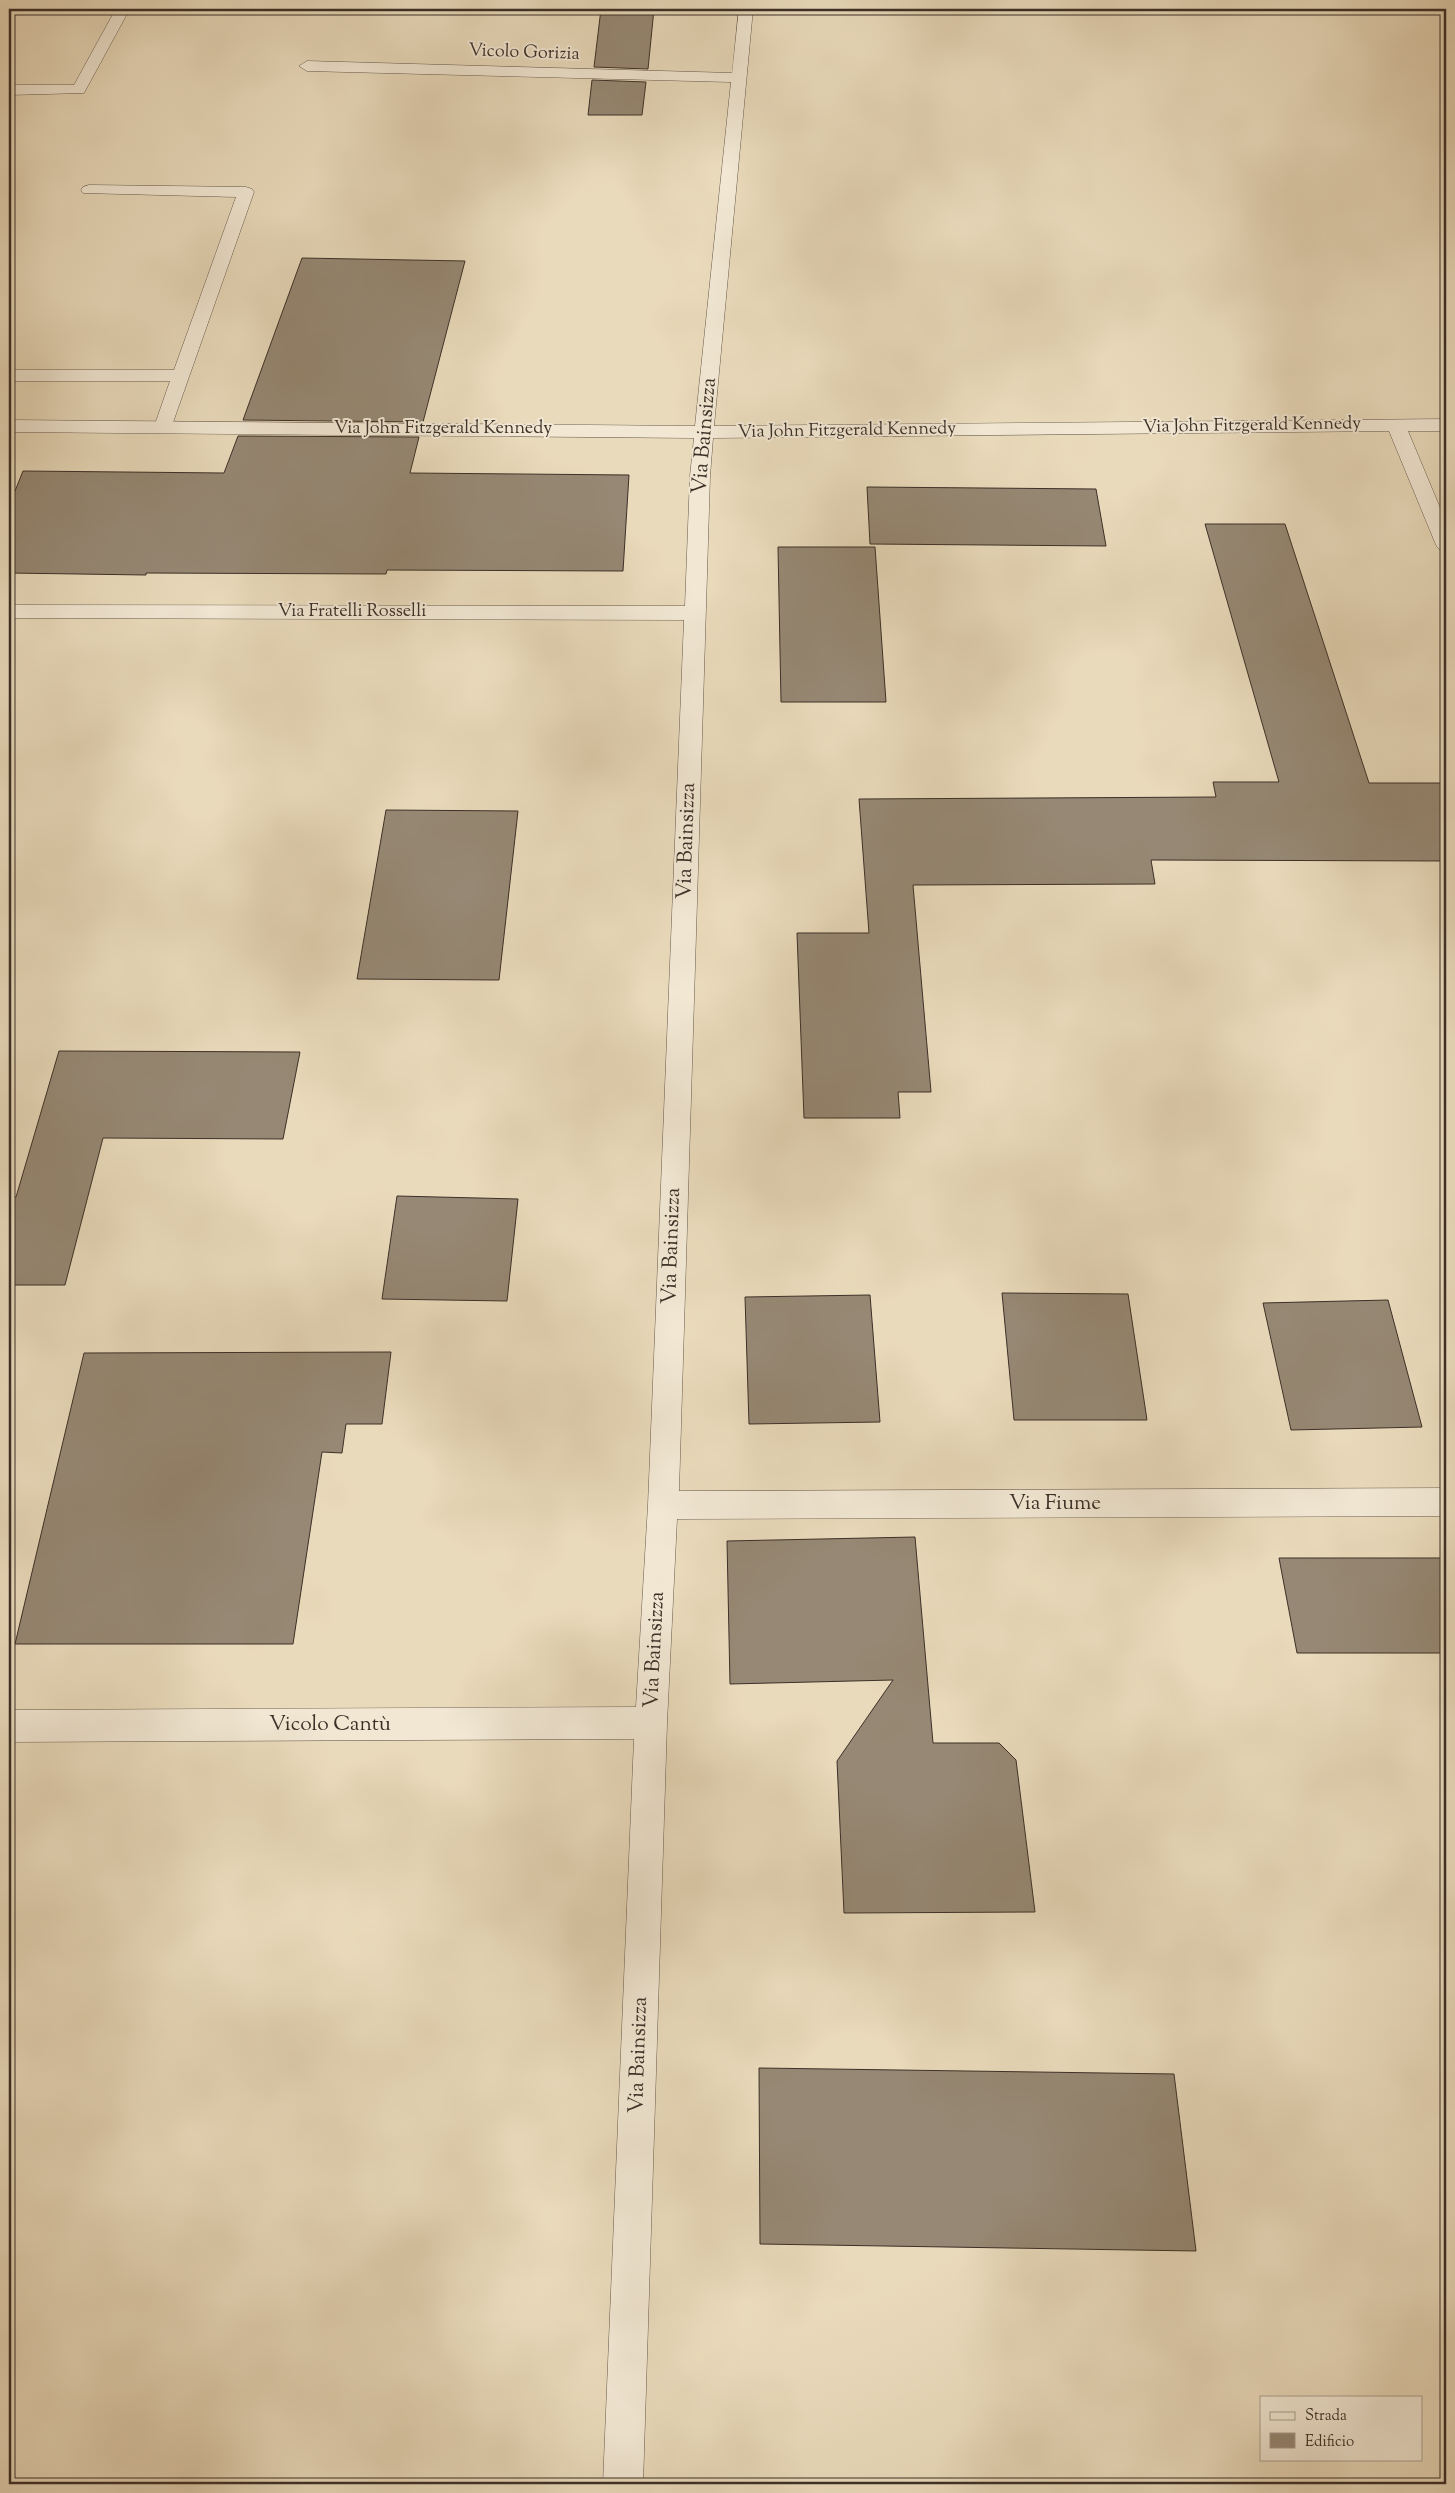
<svg xmlns="http://www.w3.org/2000/svg" width="1455" height="2493" font-family="'Sorts Mill Goudy',serif">
<rect width="100%" height="100%" fill="#e9dabb"/>
<filter id="stains"><feTurbulence type="fractalNoise" baseFrequency=".004" numOctaves="4"/><feColorMatrix values="0 0 0 0 .2 0 0 0 0 .09 0 0 0 0 .02 0 0 0 .5 -.17"/></filter>
<radialGradient id="worn" r=".72"><stop offset=".6" stop-color="#630" stop-opacity="0"/><stop offset="1" stop-color="#630" stop-opacity=".3"/></radialGradient>
<!-- building -->
<g fill="#968874" stroke="#3c3028">
<polygon points="601,9 654,9 648,69 594,67"/>
<polygon points="592,80 646,82 642,115 588,115"/>
<polygon points="302,258 465,261 423,422 243,420"/>
<polygon points="238,436 419,437 410,473 629,475 623,571 387,570 386,574 146,573 146,575 9,573 9,506 23,471 224,473"/>
<polygon points="867,487 1096,489 1106,546 870,544"/>
<polygon points="1205,524 1285,524 1369,783 1446,783 1446,861 1151,860 1155,884 913,885 931,1092 898,1092 900,1118 804,1118 797,933 869,933 859,799 1216,797 1213,782 1279,782"/>
<polygon points="778,547 875,547 886,702 781,702"/>
<polygon points="386,810 518,811 499,980 357,979"/>
<polygon points="59,1051 300,1052 283,1139 103,1138 65,1285 9,1285 9,1197 16,1197"/>
<polygon points="397,1196 518,1199 507,1301 382,1299"/>
<polygon points="1002,1293 1128,1294 1147,1420 1014,1420"/>
<polygon points="870,1295 880,1422 749,1424 745,1297"/>
<polygon points="1388,1300 1422,1427 1291,1430 1263,1303"/>
<polygon points="391,1352 382,1424 346,1424 342,1453 322,1452 293,1644 15,1644 84,1353"/>
<polygon points="915,1537 933,1743 999,1743 1016,1760 1035,1912 844,1913 837,1761 893,1680 730,1684 727,1541"/>
<polygon points="1279,1558 1446,1558 1446,1653 1297,1653"/>
<polygon points="759,2068 1174,2074 1196,2251 760,2244"/>
</g>
<g fill="none" stroke-linecap="round" stroke-linejoin="round">
<defs>
<polygon id="lane" points="89,185 246,187 252,189 254,192 170,431 156,431 154,427 170,381 9,381 9,370 174,370 236,197 83,193 81,190 83,187"/>
<g id="street">
<polygon points="739,9 753,9 714,426 1446,419 1446,431 1408,431 1446,522 1446,551 1439,549 1436,545 1389,431 713,438 710,476 679,1491 1446,1488 1446,1516 677,1519 667,1723 643,2484 603,2484 634,1739 9,1742 9,1710 636,1707 648,1505 684,620 9,618 9,605 685,606 690,476 694,438 9,432 9,420 695,426 731,82 307,71 299,66 307,61 732,73"/>
<polygon points="120,10 127,14 84,93 9,95 9,85 74,85 113,14"/>
</g>
</defs>
<!-- lane casing -->
<use href="#lane" stroke="#675a4d" stroke-width="1"/>
<!-- street casing -->
<use href="#street" stroke="#675a4d" stroke-width="1"/>
<!-- lane -->
<use href="#lane" fill="#f1e7d3" fill-rule="evenodd"/>
<!-- street -->
<use href="#street" fill="#f1e7d3" fill-rule="evenodd"/>
</g>
<g text-anchor="middle" dominant-baseline="central" stroke-width="4" stroke-linejoin="round" paint-order="stroke">
<!-- far-street labels -->
<g font-size="18" fill="#3c3028" stroke="#f1e7d3">
<text transform="translate(524 53) rotate(2)">Vicolo Gorizia</text>
<text transform="translate(1252 426) rotate(-1)">Via John Fitzgerald Kennedy</text>
<text x="443" y="429">Via John Fitzgerald Kennedy</text>
<text transform="translate(847 431) rotate(-1)">Via John Fitzgerald Kennedy</text>
<text x="352" y="612">Via Fratelli Rosselli</text>
</g>
<!-- street labels -->
<g font-size="21" fill="#3c3028" stroke="#f1e7d3">
<text transform="translate(705 436) rotate(-85)">Via Bainsizza</text>
<text transform="translate(687 841) rotate(-88)">Via Bainsizza</text>
<text transform="translate(672 1246) rotate(-88)">Via Bainsizza</text>
<text x="1055" y="1504">Via Fiume</text>
<text transform="translate(655 1650) rotate(-87)">Via Bainsizza</text>
<text x="330" y="1725">Vicolo Cantù</text>
<text transform="translate(639 2055) rotate(-88)">Via Bainsizza</text>
</g>
</g>
<!-- margin -->
<rect width="1455" height="2493" fill="none" stroke="#e9dabb" stroke-width="30"/>
<rect x="10" y="10" width="1435" height="2473" fill="none" stroke="#3c3028" stroke-width="2.5"/>
<rect x="15" y="15" width="1425" height="2463" fill="none" stroke="#3c3028"/>
<!-- legend -->
<rect x="1260" y="2396" width="162" height="65" fill="#f1e7d3" stroke="#a99e8f"/>
<rect x="1270" y="2412" width="25" height="8" fill="#f1e7d3" stroke="#a99e8f"/>
<text x="1305" y="2420" font-size="15" fill="#3c3028">Strada</text>
<rect x="1270" y="2433" width="25" height="15" fill="#968874" stroke="#a99e8f"/>
<text x="1305" y="2446" font-size="15" fill="#3c3028">Edificio</text>
<rect width="100%" height="100%" filter="url(#stains)"/>
<rect width="100%" height="100%" fill="url(#worn)"/>
</svg>
